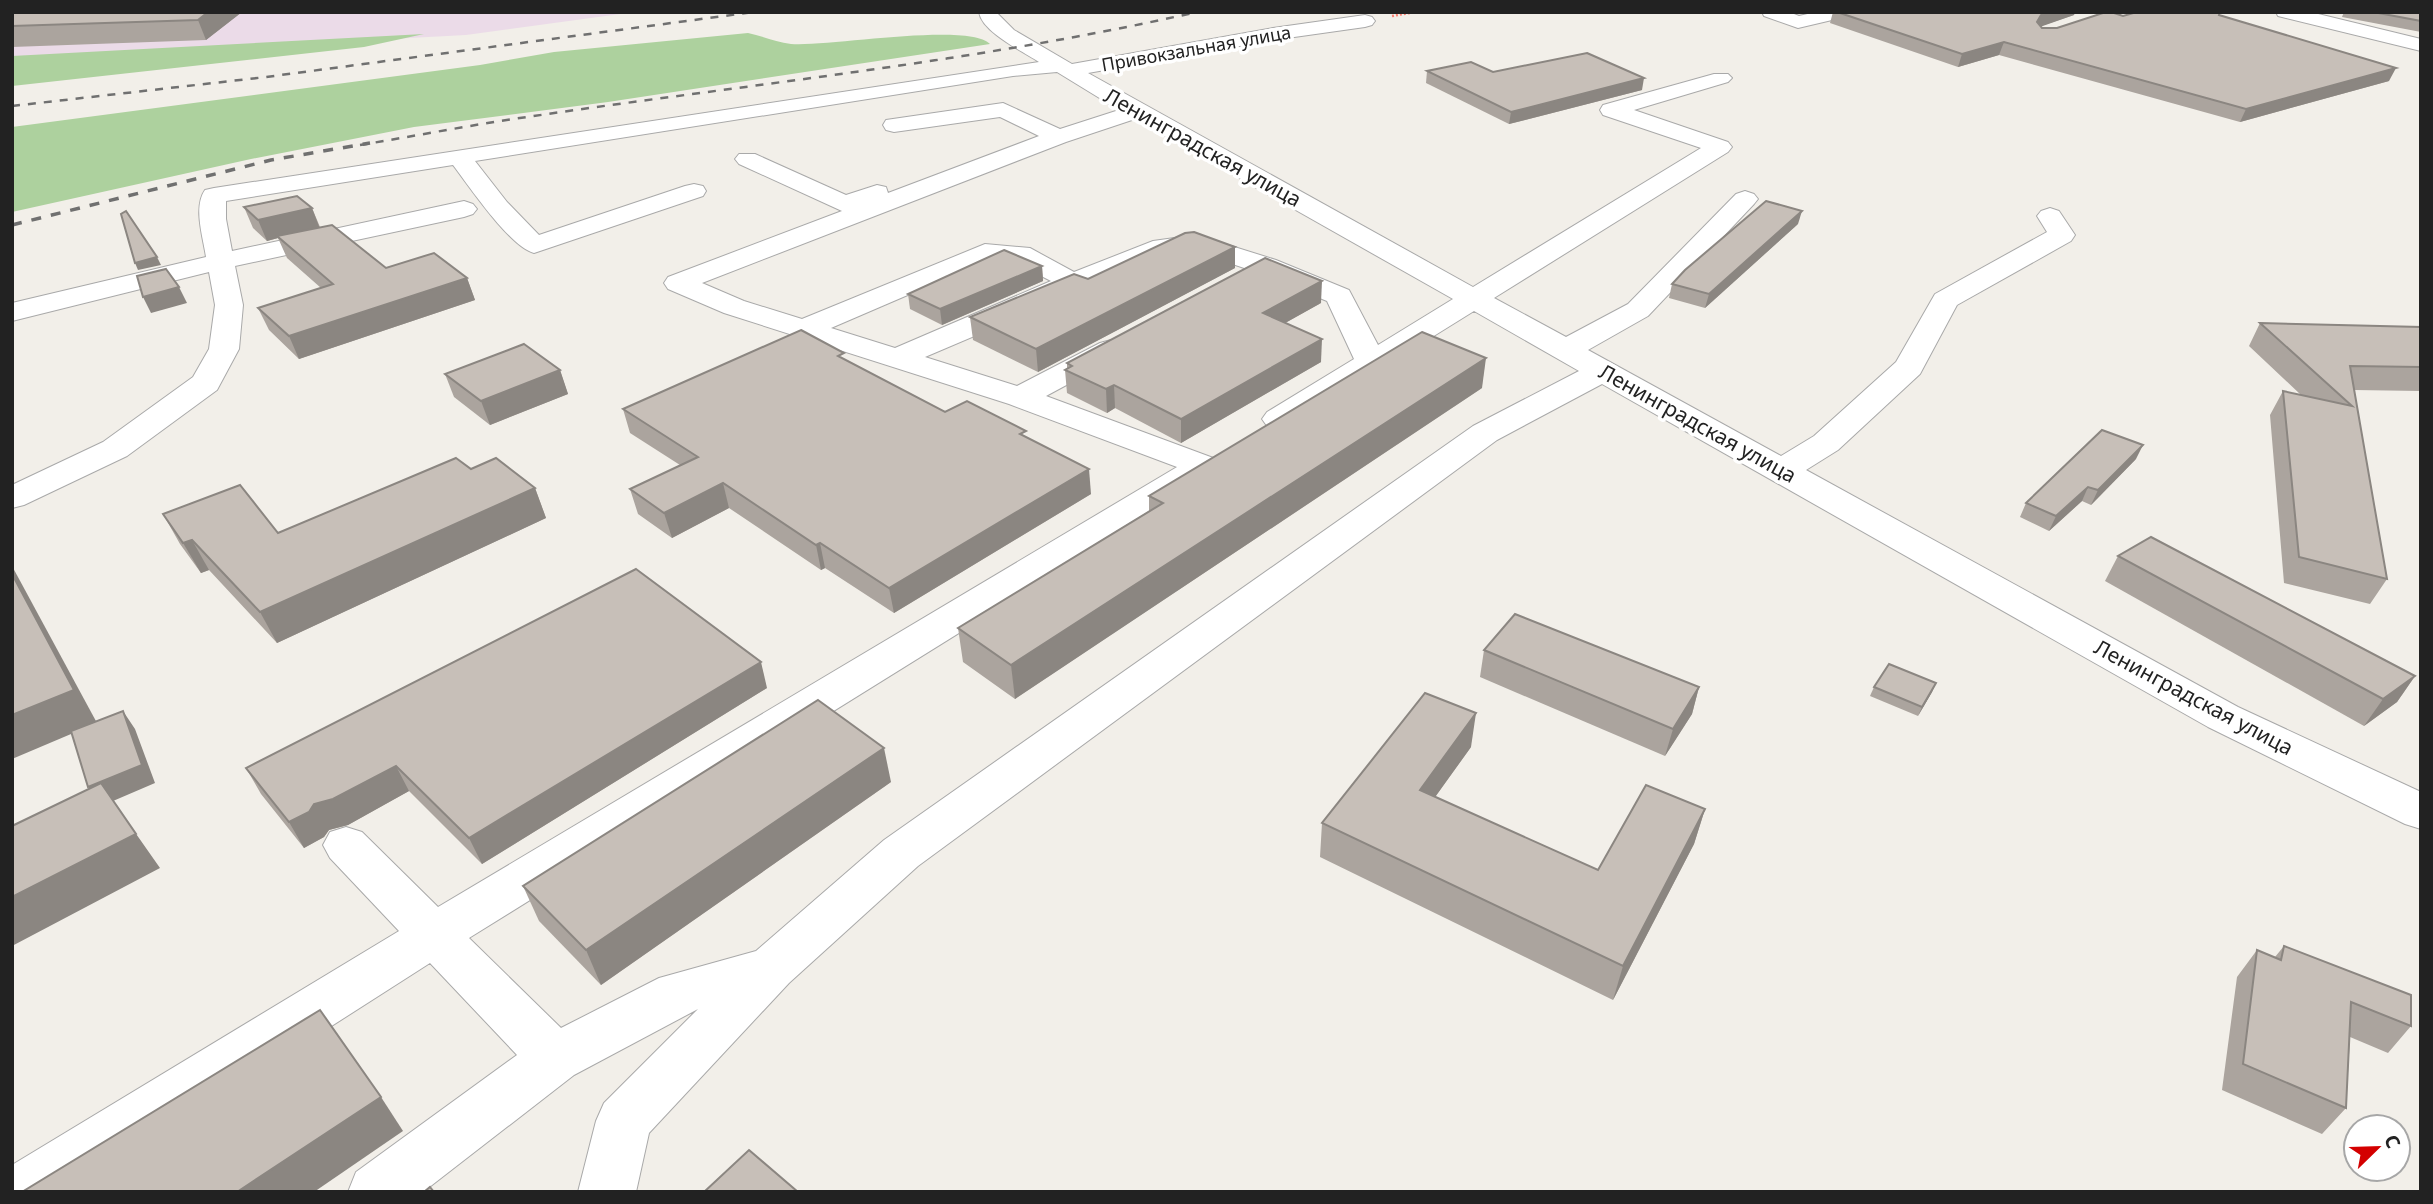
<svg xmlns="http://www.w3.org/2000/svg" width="2433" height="1204" font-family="'Noto Sans',sans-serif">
<rect width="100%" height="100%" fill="#f2efe9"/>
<!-- industrial -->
<polygon fill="#ebdbe8" points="12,12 635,12 466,35 12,59"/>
<!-- forest -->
<g fill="#add19e">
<path d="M748 33C762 36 776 42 791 44 829 47 967 22 990 44L608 102 414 127 251 159 12 212V127L480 65 554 52Z"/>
<polygon points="424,34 364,47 12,86 12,56"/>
</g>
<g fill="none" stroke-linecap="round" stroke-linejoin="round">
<defs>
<g id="minor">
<path d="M979 12H996L1014 30 1072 64 1273 28 1365 15 1372 17 1375 21 1372 25 1365 27 1273 40 1088 73 1473 287 1701 148 1603 115 1600 110 1603 105 1714 74H1728L1732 78 1728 82 1634 110 1728 142 1732 147 1728 152 1494 298 1566 337 1628 304 1736 194 1745 191 1754 194 1758 199 1754 204 1648 316 1588 350 1781 456 1814 436 1896 362 1935 294 2047 232 2037 216 2041 211 2050 208 2059 211 2075 235 2071 241 1957 305 1920 374 1838 450 1806 470 2238 707 2421 792V829L2405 824 2208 727 1602 384 1497 440 918 866 789 983 649 1133 636 1192H578L596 1121 604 1103 698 1009 574 1075 423 1192H348L356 1172 517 1055 430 963 72 1192H12V1165L399 931 330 858 323 845 330 832 346 827 362 832 438 907 1177 467 1009 404 724 313 668 289 664 283 668 277 842 211 739 164 735 159 739 154H755L846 195 877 185 886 187 888 193 1039 136 1000 117 894 132 886 130 883 125 886 120 1003 103 1060 129 1119 110 1057 72 1013 76 475 161 507 202 539 235 685 186 694 184 703 186 706 191 703 196 534 253C510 247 469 186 453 165L226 201V219L232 251 464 201 473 204 477 209 473 214 464 217 235 266 243 305 239 349 217 390 127 456 24 505 12 508V485L103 442 193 377 209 349 215 305 209 272 12 321V303L206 257C203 237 193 207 205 190L214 188 1039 62C1022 51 982 32 979 12ZM1135 119 1453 299 1378 345 1349 290 1276 260 1196 235 1153 241 1074 272 1030 248 985 244 802 319 744 301 702 283 1066 142ZM1194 251 1256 272 1327 301 1354 359 1267 412 1262 419 1267 426 1278 429 1289 426 1474 311 1579 371 1473 426 884 840 756 951 659 978 561 1028 469 938 1216 473 1221 466 1216 459 1046 396 1122 355 1126 349 1122 343 1111 340 1100 343 1017 386 925 357 1167 254ZM989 260 1014 262 1051 281 895 348 831 328Z"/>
<polygon points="1762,12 1789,12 1799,16 1816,12 1851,12 1849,16 1798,28 1764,16"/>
<polygon points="2276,12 2310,12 2421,39 2421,51 2278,16"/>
</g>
</defs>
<!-- minor casing -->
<use href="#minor" stroke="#a9a9a9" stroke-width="2"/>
<!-- path -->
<polyline stroke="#fa8072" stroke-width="2.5" stroke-dasharray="2 2" stroke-linecap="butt" points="1392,16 1415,12"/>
<!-- minor -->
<use href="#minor" fill="#fff" fill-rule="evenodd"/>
<!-- rail-far1 -->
<g stroke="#707070" stroke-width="2.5" stroke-dasharray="8 8" stroke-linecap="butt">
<polyline points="12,106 266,77 754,12"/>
<path d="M360 145C415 136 471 125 527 117 750 84 976 62 1197 12"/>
</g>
<!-- rail -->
<polyline stroke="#707070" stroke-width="3.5" stroke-dasharray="10 10" stroke-linecap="butt" points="12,225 271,160 370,143"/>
</g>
<!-- wall -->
<g fill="#aba49e">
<polygon points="12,12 242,12 206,40 12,47"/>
<polygon points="1833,12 2075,12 2074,15 2041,26 2042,28 2057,28 2123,16 2219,15 2389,81 2240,122 1999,55 1958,67 1830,23"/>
<polygon points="2344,12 2421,12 2421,32 2342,17"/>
<polygon points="1427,71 1493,72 1642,90 1509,124 1426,83"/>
<polygon points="244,207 312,208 320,227 386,268 467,278 475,300 299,359 269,330 258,308 321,288 287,258 278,238 267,241 253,228"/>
<polygon points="1798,224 1705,308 1669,298 1672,284"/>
<polygon points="1042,266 1043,281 942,325 910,309 908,294"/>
<polygon points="1235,268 1038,372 973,340 970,317 1088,279"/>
<polygon points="1321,303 1285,323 1321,362 1181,443 1115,408 1107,413 1067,393 1065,370 1067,368 1067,363"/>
<polygon points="2260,323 2421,327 2421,391 2354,390 2387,579 2370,604 2284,583 2270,415 2283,391 2301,395 2249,346"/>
<polygon points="845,360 945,412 1026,437 1091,494 894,613 825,568 821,570 729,508 672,538 638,514 630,489 680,465 630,433 623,409"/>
<polygon points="560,370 568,394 490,425 454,397 445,374"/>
<polygon points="1482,388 1015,699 963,662 958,628 1149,511 1149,496"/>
<polygon points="2136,459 2091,505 2082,501 2049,531 2020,517 2026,503"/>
<polygon points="471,469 535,488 546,518 277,643 209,570 201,573 180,544 163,514 278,533"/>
<polygon points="2118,556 2415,676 2397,702 2364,726 2105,581"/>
<polygon points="1484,650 1699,687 1692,714 1665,756 1480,677"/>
<polygon points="1936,683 1932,692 1918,716 1870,696 1874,687"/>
<polygon points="767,688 482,864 409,791 348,825 329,830 324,837 304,848 261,794 246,768"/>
<polygon points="1471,747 1435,797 1598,870 1705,809 1694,844 1613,1000 1320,857 1322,823"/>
<polygon points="891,782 601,985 539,921 523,886"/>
<polygon points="2284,946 2411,1026 2388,1053 2350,1037 2346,1108 2322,1134 2222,1090 2237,977 2257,950 2275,957"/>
</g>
<!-- shaded-wall -->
<g fill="#8b8681">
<polygon points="208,12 242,12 206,40 198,20"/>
<polygon points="2051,12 2075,12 2074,15 2037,28 2037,22 2041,15"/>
<polygon points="2004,42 1999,55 1958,67 1962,54"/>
<polygon points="2396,68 2389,81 2240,122 2246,109"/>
<polygon points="1644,78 1642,90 1509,124 1511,112"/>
<polygon points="312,208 320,229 277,236 278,238 267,241 258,220"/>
<polygon points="1802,211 1798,224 1705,308 1709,294"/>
<polygon points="1235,247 1235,268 1038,372 1036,349"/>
<polygon points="157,257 161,265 138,270 135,263"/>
<polygon points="1042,266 1043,281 942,325 940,309"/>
<polygon points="467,278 475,300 299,359 289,336"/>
<polygon points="1322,281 1321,303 1262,336 1263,313"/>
<polygon points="179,287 187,303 151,313 143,297"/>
<polygon points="1322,339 1321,362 1181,443 1181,419"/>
<polygon points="1486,358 1482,388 1015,699 1011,665"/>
<polygon points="560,370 568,394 490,425 481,401"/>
<polygon points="1114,385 1115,408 1107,413 1106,389"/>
<polygon points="2143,445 2136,459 2091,505 2098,490"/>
<polygon points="1089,469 1091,494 894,613 889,588"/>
<polygon points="723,483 729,508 672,538 664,513"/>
<polygon points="2088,487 2082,501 2049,531 2056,516"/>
<polygon points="535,488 546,518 277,643 260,612"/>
<polygon points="192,540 209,570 201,573 183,543"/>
<polygon points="820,543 825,568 821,570 816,545"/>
<polygon points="12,566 97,723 12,759"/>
<polygon points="761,662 767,688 482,864 469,838"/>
<polygon points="2415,676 2397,702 2364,726 2383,699"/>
<polygon points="1936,683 1932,692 1918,716 1922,707"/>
<polygon points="1699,687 1692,714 1665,756 1673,729"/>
<polygon points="123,711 135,729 155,783 113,801 160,868 12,946 12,897 101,805 88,787"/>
<polygon points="1476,713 1471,747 1415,825 1420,790"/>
<polygon points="884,748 891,782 601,985 586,950"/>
<polygon points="396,766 409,791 348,825 329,830 324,837 304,848 289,822 314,804"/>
<polygon points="1705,809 1694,844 1613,1000 1623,966"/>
<polygon points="381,1097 403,1131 314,1192 237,1192"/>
</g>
<!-- building -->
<g fill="#c7bfb8" stroke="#8b8681" stroke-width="2">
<polygon points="12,12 208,12 198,20 12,26"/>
<polygon points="1837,12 2051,12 2041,15 2037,22 2042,28 2057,28 2106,12 2111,12 2123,16 2137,12 2220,12 2219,15 2396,68 2246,109 2004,42 1962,54"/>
<polygon points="2373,12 2421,12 2421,21"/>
<polygon points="1587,53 1644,78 1511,112 1427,71 1471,62 1493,72"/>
<polygon points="297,196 312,208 258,220 244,207"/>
<polygon points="1766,201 1802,211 1709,294 1672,284 1685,270"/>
<polygon points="126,211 157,257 135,263 121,214"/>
<polygon points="332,225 386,268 434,253 467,278 289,336 258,308 333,284 277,236"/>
<polygon points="1194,232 1235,247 1036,349 970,317 1074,274 1088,279 1185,233"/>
<polygon points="1004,250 1042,266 940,309 908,294"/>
<polygon points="1265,258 1322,281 1263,313 1322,339 1181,419 1114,385 1106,389 1065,370 1072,366 1067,363"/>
<polygon points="166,269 179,287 143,297 137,276"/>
<polygon points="2260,323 2421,327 2421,367 2350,366 2387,579 2299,557 2283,391 2352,406"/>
<polygon points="801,330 844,353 838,356 945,412 967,401 1026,431 1020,434 1089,469 889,588 820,543 816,545 723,483 664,513 630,489 698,457 623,409"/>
<polygon points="1422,332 1486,358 1011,665 958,628 1163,503 1149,496"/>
<polygon points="524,344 560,370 481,401 445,374"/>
<polygon points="2102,430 2143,445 2098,490 2088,487 2056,516 2026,503"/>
<polygon points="456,458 471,469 496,458 535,488 260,612 192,540 183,543 163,514 240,485 278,533"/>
<polygon points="2151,537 2415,676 2383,699 2118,556"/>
<polygon points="636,569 761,662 469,838 396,766 333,799 314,804 309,812 289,822 246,768"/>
<polygon points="12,574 74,690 12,715"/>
<polygon points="1515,614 1699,687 1673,729 1484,650"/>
<polygon points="1889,664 1936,683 1922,707 1874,687"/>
<polygon points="1425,693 1476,713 1420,790 1598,870 1646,785 1705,809 1623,966 1322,823"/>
<polygon points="818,700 884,748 586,950 523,886"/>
<polygon points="123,711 142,765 88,787 71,731"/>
<polygon points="101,783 136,834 12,897 12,826"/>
<polygon points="2284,946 2411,995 2411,1026 2351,1002 2346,1108 2243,1064 2257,950 2281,960"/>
<polygon points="320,1010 381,1097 237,1192 22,1192"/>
<polygon points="749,1150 798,1192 704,1192"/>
<polygon points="430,1187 434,1192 424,1192"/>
</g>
<g text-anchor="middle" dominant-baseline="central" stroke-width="7" stroke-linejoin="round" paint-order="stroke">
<!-- far-street labels -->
<g font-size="18" fill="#222" stroke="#fff">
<text transform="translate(1196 48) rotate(-10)">Привокзальная улица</text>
</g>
<!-- street labels -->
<g font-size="21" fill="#222" stroke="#fff">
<text transform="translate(1203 147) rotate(29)">Ленинградская улица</text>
<text transform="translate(1698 423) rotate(29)">Ленинградская улица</text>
<text transform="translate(2194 697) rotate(28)">Ленинградская улица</text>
</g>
</g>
<!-- border -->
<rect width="2433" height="1204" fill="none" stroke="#222222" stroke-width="28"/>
<!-- north arrow -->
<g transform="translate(2377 1148) rotate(67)"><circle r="33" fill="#ffffff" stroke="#a7a7a7" stroke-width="2"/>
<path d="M0-5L12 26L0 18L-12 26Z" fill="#d40000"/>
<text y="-10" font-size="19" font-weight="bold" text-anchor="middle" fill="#222222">С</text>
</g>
</svg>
